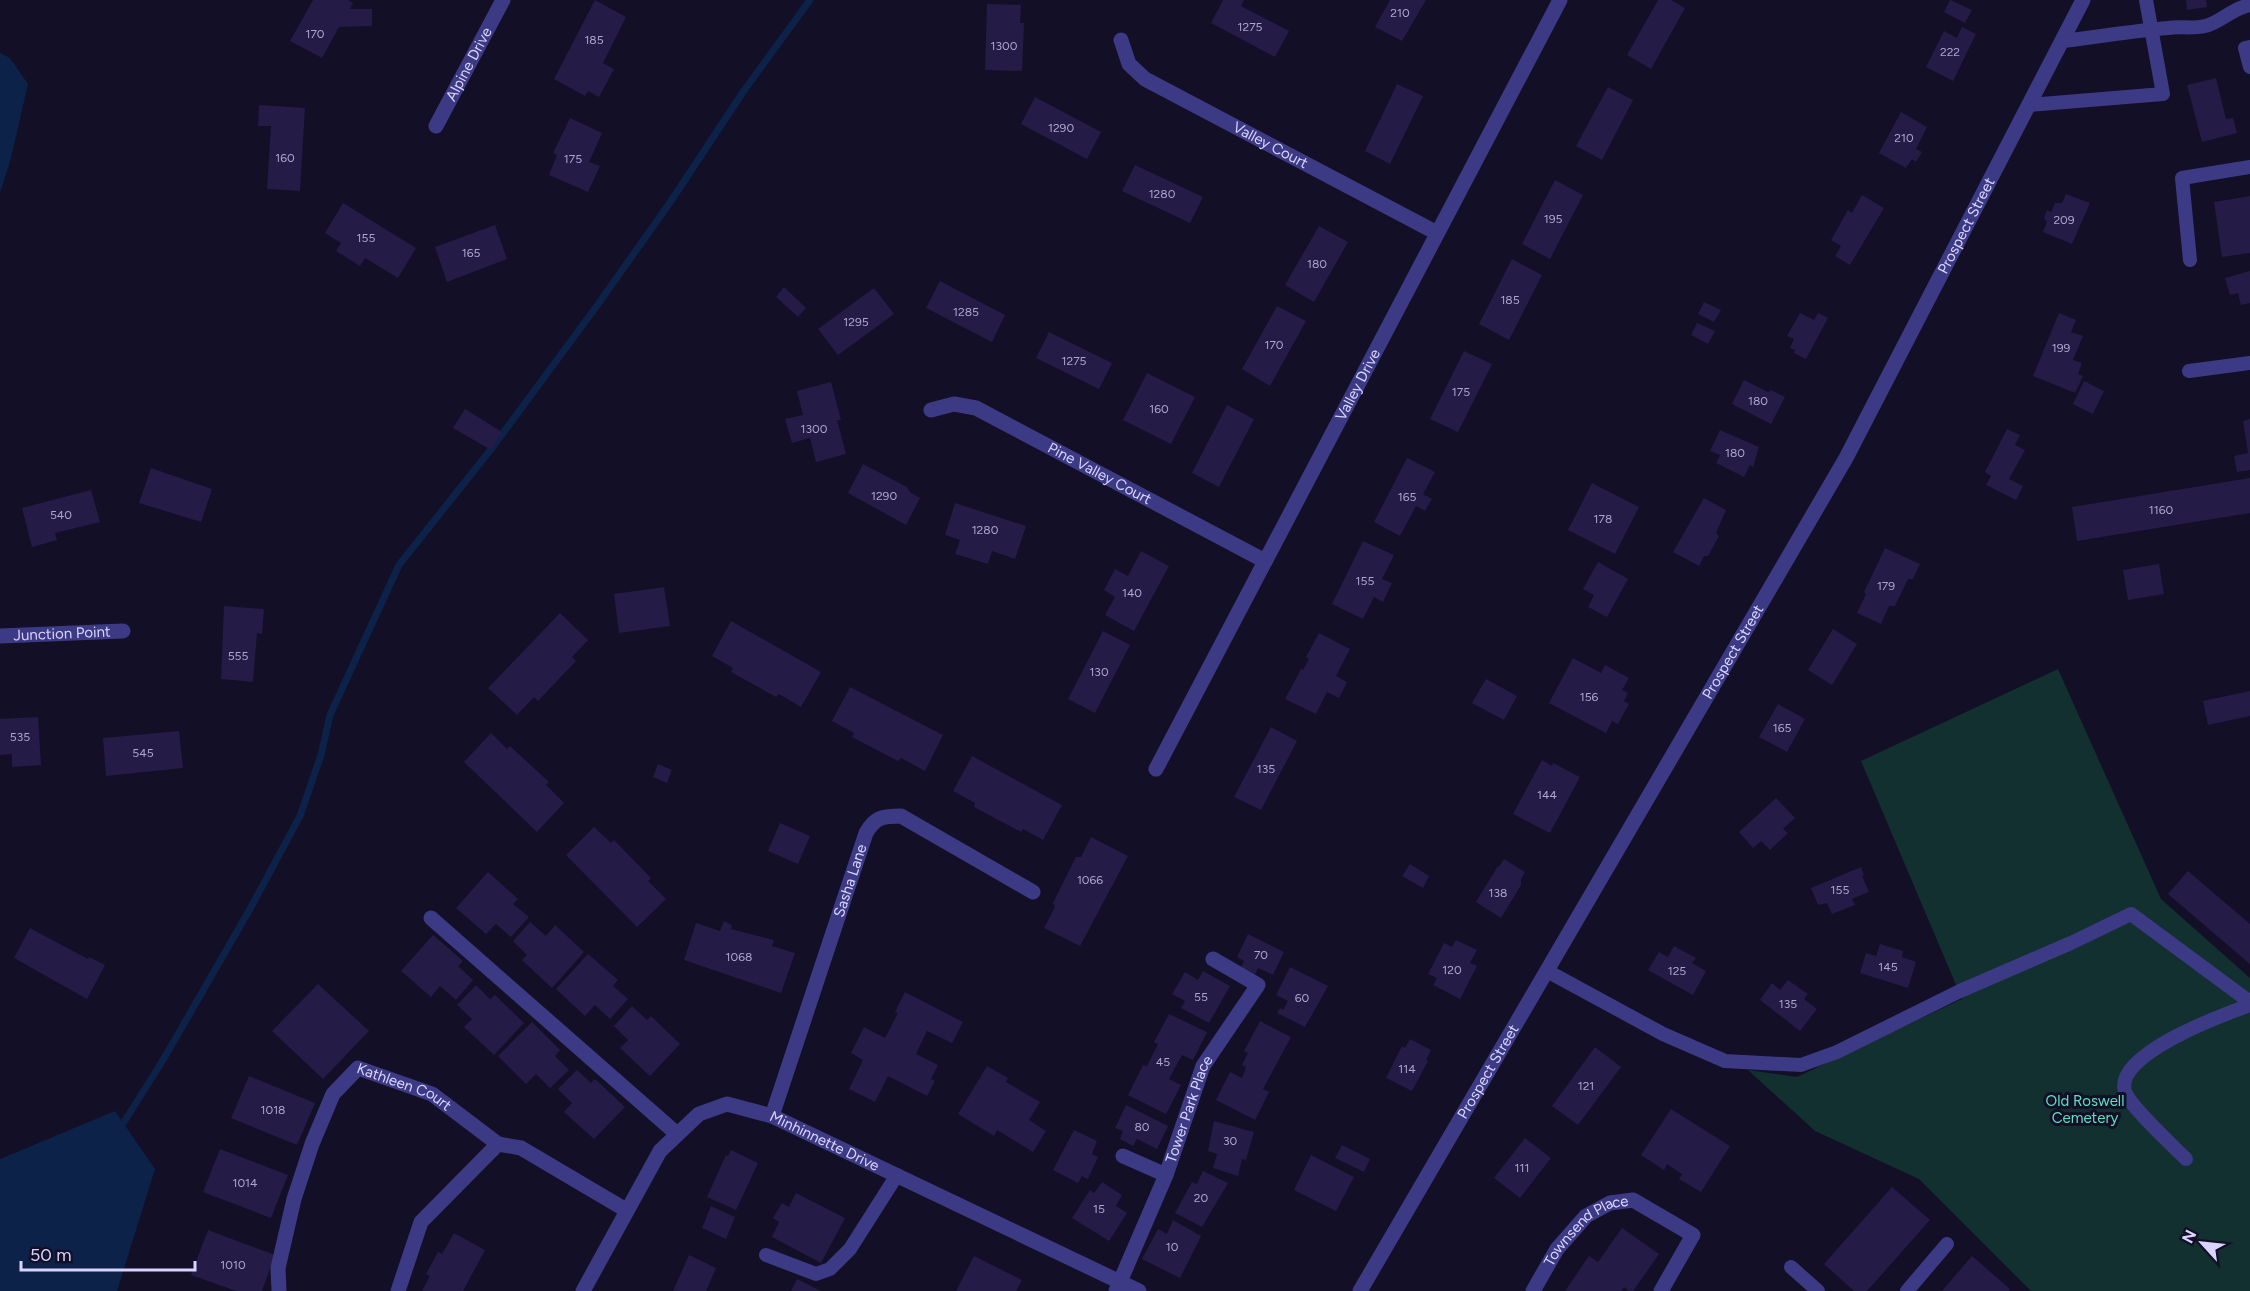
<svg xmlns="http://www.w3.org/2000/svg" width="2250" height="1291" font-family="Figtree,sans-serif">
<rect width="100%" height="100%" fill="#130f26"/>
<!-- green -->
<polygon fill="#12302f" points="2058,669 2161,899 2250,978 2250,1291 2031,1291 1919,1179 1815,1131 1748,1070 1797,1077 1962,999 1861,761"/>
<!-- water -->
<g fill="#0c2248">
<polygon points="0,53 10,58 28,84 11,158 0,193"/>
<polygon points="115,1111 155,1169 117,1291 0,1291 0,1159"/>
</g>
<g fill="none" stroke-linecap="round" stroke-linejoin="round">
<!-- stream -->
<polyline stroke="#0c2248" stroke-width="7" points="119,1130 163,1060 250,909 300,816 321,755 330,715 399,565 492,448 596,307 671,201 743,92 810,0"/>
</g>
<!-- building -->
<g fill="#241b47">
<polygon points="313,0 348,0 353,3 350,9 372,9 372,26 339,27 322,58 290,41"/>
<polygon points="595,0 626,17 603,63 614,69 599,97 588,91 585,96 554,79"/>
<polygon points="1223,0 1244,0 1241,6 1289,31 1275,57 1211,23"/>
<polygon points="1390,0 1426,0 1402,41 1375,27"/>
<polygon points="1658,0 1671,0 1685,8 1651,69 1627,55"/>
<polygon points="1950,0 1972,10 1965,23 1944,12"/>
<polygon points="2186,0 2206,0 2207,7 2187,10"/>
<polygon points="987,4 1021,5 1020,23 1024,23 1022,71 985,70"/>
<polygon points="1962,27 1976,34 1953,81 1926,67 1944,31 1957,38"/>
<polygon points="2216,78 2226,119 2233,118 2237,133 2202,142 2187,85"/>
<polygon points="1397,84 1423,96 1390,164 1365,151"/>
<polygon points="1608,87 1633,100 1602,160 1576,146"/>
<polygon points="1035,97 1101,132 1087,159 1021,124"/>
<polygon points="259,105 305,108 300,191 267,189 271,126 258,126"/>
<polygon points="1901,112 1927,127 1916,149 1922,152 1916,162 1912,159 1906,168 1879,153"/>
<polygon points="570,118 602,133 589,162 600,166 588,192 549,175 557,155 553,153"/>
<polygon points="1135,165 1203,197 1190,223 1122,191"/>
<polygon points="1555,180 1583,195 1550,259 1522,244"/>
<polygon points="2066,194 2090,203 2072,244 2043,232 2047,222 2044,218 2047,210 2051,212 2055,203 2062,203"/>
<polygon points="1862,195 1884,208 1850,265 1835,256 1841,246 1831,240 1848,210 1852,213"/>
<polygon points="2250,196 2250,253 2222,257 2214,202"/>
<polygon points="343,203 416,248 398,278 365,258 360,266 336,251 341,243 325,233"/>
<polygon points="495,225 507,259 447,282 435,247"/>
<polygon points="1319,226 1348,242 1314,302 1285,285"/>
<polygon points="1512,259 1542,275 1509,340 1479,324"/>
<polygon points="2250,271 2250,303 2241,305 2238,293 2230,295 2225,278"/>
<polygon points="940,281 1005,315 992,342 926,308"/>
<polygon points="784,287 806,308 798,317 776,297"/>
<polygon points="874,288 894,314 838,355 818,329"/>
<polygon points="1704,302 1721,310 1714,322 1698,314"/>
<polygon points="1277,306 1306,321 1270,386 1242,369"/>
<polygon points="1800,313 1814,320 1818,313 1828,318 1806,359 1794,353 1795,350 1790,348 1794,339 1787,336"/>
<polygon points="2059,313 2076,320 2071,332 2083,336 2073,360 2082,363 2078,374 2083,376 2075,393 2033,376"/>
<polygon points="1697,323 1715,331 1708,344 1691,335"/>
<polygon points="1049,332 1112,363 1099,389 1036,358"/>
<polygon points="1464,351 1492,364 1458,432 1430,419"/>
<polygon points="1147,373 1195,397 1171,444 1123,420"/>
<polygon points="1744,380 1768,392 1771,390 1785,397 1771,424 1732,404"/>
<polygon points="2084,381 2104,391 2093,414 2073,404"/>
<polygon points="831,382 841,420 837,420 846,454 816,462 810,438 792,443 785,419 803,415 797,391"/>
<polygon points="1227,405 1254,419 1219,487 1192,473"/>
<polygon points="465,409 502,432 491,450 453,428"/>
<polygon points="2250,419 2250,470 2237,472 2234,456 2248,453 2243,421"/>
<polygon points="2007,429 2020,435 2015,445 2025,450 2009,479 2023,486 2016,500 1986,485 1991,476 1985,472"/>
<polygon points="1720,430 1759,447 1753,467 1750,465 1744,477 1716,463 1720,455 1710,451"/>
<polygon points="1407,458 1435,472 1423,494 1432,499 1425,511 1416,506 1400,536 1374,522"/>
<polygon points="863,464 907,487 910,492 920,498 906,525 848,493"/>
<polygon points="151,468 212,489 201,522 139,503"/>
<polygon points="2250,478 2250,513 2077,541 2072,507"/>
<polygon points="1592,483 1639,507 1615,554 1568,530"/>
<polygon points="91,490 100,522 55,533 57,540 32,547 22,508"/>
<polygon points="1704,498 1726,510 1716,533 1719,536 1708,556 1704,556 1699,566 1673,552"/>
<polygon points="955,503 1026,526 1015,559 992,551 988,564 955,554 960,540 945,535"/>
<polygon points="1363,541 1394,555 1382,579 1392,583 1383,602 1374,597 1363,619 1332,604"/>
<polygon points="1885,548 1920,564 1913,579 1908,579 1895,606 1889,606 1881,624 1857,613 1866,594 1864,592"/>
<polygon points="1141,551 1169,566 1134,631 1105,615 1115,597 1104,590 1115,569 1128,576"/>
<polygon points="1598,562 1628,579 1607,617 1588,607 1594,595 1583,589"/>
<polygon points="2159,564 2164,594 2128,600 2123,570"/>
<polygon points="664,587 670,626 619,633 614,594"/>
<polygon points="224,606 264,609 262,634 257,633 253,682 221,679"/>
<polygon points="560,613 588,640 572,657 576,661 538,701 534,697 517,715 488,688"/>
<polygon points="731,621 821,672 801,707 779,694 776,697 731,672 733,668 712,656"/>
<polygon points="1833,629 1857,644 1832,685 1808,670"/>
<polygon points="1103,631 1130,645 1095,713 1068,699"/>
<polygon points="1319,633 1350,649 1336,676 1347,682 1339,698 1327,692 1316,714 1285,699 1301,669 1303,670 1309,659 1306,657"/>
<polygon points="1573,658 1601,673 1605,665 1629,678 1622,690 1628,693 1624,701 1629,704 1618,724 1612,721 1606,733 1549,703"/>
<polygon points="1486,679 1517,696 1504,720 1472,703"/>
<polygon points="850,687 943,735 925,771 901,758 898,761 852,737 854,733 832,721"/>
<polygon points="2250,691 2250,716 2208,725 2203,701"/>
<polygon points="1778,704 1805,719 1787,752 1759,737"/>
<polygon points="38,717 41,765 12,767 12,754 0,755 0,719"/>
<polygon points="1271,727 1297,741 1261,810 1234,797"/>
<polygon points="179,731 183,768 106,776 103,738"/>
<polygon points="491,733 507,749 510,746 549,782 546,785 564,803 537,832 464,762"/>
<polygon points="972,756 1062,805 1043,840 1023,829 1021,832 974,807 975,803 953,791"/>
<polygon points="1542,760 1552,766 1553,763 1580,777 1550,833 1513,814"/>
<polygon points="658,764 672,770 667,783 653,777"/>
<polygon points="1776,798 1795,818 1783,829 1788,833 1770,850 1761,841 1753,848 1739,832"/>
<polygon points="780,823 810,836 798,864 768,851"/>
<polygon points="594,827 611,843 614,840 651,878 648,881 666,899 637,927 566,855"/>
<polygon points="1091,837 1128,856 1080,946 1044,928 1055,907 1053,903 1076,857 1081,857"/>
<polygon points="1504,859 1525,872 1521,879 1521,885 1501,918 1476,902 1498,866 1499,867"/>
<polygon points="1410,864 1429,876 1423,888 1402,876"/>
<polygon points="1861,867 1864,875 1862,876 1869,892 1852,899 1855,905 1832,914 1827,903 1818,905 1811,888"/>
<polygon points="2188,871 2250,924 2250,964 2168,894"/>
<polygon points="488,872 518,899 513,904 529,917 511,937 496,924 486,934 456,908"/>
<polygon points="724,921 732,925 731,929 774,940 772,946 795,953 781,993 684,960 696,923 720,931"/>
<polygon points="530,922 546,936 555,925 584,952 552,988 522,960 527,955 513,941"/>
<polygon points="30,928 88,959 89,957 105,965 87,999 14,958"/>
<polygon points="1248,934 1284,952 1273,975 1258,968 1255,974 1241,967 1244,961 1237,957"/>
<polygon points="433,935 463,961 458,966 473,980 456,1000 440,986 431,997 401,971"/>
<polygon points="1456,940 1477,950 1470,963 1477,966 1460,999 1433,985 1437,978 1428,974 1444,943 1452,947"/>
<polygon points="1880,944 1903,951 1902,957 1916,962 1908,988 1860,973 1866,953 1876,956"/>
<polygon points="1674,946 1696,958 1692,963 1706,971 1693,995 1648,970 1659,952 1668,957"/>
<polygon points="588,954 618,980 613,986 628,999 610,1019 595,1005 585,1016 556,989"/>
<polygon points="1290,967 1328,986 1305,1027 1277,1013 1280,1008 1283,1010 1288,1001 1276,995"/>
<polygon points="1203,971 1230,986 1209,1023 1181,1008 1185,1001 1172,994 1185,972 1198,980"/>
<polygon points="1788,980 1808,994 1804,999 1817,1009 1800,1031 1760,1000 1772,983 1780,990"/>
<polygon points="318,984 369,1031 323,1079 272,1031"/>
<polygon points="476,985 490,999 495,995 524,1023 494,1055 464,1027 472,1019 457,1005"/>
<polygon points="905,992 963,1022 952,1043 927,1031 916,1054 938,1065 931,1079 935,1081 927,1096 888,1076 875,1102 849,1089 863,1060 851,1053 864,1027 885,1038 898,1013 895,1012"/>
<polygon points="632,1006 647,1020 651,1016 680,1044 650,1076 620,1048 628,1040 614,1026"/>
<polygon points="1169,1014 1207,1032 1193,1060 1182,1055 1169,1079 1181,1085 1166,1114 1128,1095 1143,1065 1147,1066 1158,1044 1154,1042"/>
<polygon points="1260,1021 1291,1037 1263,1089 1269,1092 1255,1120 1216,1100 1230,1072 1242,1078 1246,1067 1242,1065 1248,1053 1244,1051"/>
<polygon points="532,1022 560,1050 555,1056 569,1070 550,1088 536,1074 526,1084 498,1056"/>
<polygon points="1410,1039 1431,1050 1426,1060 1428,1061 1412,1091 1386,1078 1402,1046 1405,1048"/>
<polygon points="1595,1047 1621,1067 1578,1125 1552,1106"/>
<polygon points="987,1066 1008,1078 1006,1082 1040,1102 1029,1120 1046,1131 1033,1152 997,1130 994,1136 958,1114"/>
<polygon points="577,1070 591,1083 595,1079 625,1107 594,1139 564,1112 572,1103 558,1089"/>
<polygon points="249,1076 315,1103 297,1145 231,1118"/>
<polygon points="1126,1105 1168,1126 1157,1149 1137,1139 1133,1146 1120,1139 1123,1131 1115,1128"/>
<polygon points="1671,1109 1730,1146 1701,1192 1679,1179 1682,1174 1667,1164 1664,1170 1641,1155"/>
<polygon points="1214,1121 1254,1132 1246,1160 1242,1159 1238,1176 1213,1168 1217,1154 1208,1151"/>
<polygon points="1074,1130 1097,1141 1092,1154 1098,1157 1088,1179 1082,1176 1078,1183 1053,1170"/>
<polygon points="1525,1138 1551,1158 1520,1198 1494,1178"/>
<polygon points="1342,1145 1370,1159 1364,1172 1335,1158"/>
<polygon points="220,1149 288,1175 271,1218 203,1192"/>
<polygon points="731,1150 758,1163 736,1210 707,1197 726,1155 728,1156"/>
<polygon points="1311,1155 1354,1177 1336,1211 1294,1190"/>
<polygon points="1203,1171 1228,1183 1202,1227 1175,1213 1192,1182 1197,1184"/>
<polygon points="1102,1182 1122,1195 1116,1206 1127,1213 1109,1241 1072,1218 1090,1190 1094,1193"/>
<polygon points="1892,1187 1930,1220 1867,1291 1854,1291 1824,1264"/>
<polygon points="796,1193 845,1218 821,1263 772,1237 779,1222 773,1218 782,1203 789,1207"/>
<polygon points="711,1206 735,1217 726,1239 702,1228"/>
<polygon points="1173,1220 1201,1236 1180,1278 1142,1259 1158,1229 1167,1234"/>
<polygon points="1622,1228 1659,1254 1633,1291 1629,1291 1624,1287 1621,1291 1565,1291 1589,1256 1598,1262"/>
<polygon points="208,1230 275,1255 262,1291 236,1291 191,1275"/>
<polygon points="454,1233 485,1250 463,1291 422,1291 430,1276 426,1274 438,1252 442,1254"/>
<polygon points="689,1255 716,1268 706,1291 673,1291"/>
<polygon points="974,1256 1022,1280 1016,1291 956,1291"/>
<polygon points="1972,1256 2010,1289 2009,1291 1942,1291"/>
<polygon points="797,1279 821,1291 791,1291"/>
</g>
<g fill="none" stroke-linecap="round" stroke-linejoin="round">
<!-- service -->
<g stroke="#3d3a85" stroke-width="14">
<path d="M2062 41C2097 37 2132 31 2168 28 2180 26 2192 29 2205 26 2220 23 2232 8 2250 5"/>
<polyline points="2250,47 2245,48 2250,67"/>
<polyline points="2029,105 2163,94 2146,0"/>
<polyline points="2190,260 2182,178 2250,167"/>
<polyline points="2189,371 2250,363"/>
<polyline points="1547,971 1663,1034 1725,1061 1801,1065 1837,1052 1960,991 2071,943 2131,914 2250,1002"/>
<path d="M2186 1159C2171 1144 2134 1110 2126 1094 2108 1056 2225 1014 2250 1005"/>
<polyline points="766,1255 816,1274 830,1269 850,1249 897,1175"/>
<polyline points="1791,1267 1818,1291"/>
<polyline points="1907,1291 1947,1244"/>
</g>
<!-- minor -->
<g stroke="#3d3a85" stroke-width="15">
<path id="s1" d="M1121 40 1129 64 1145 79 1437 233"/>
<path id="s2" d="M436 126 503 0"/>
<path id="s3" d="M931 410 954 404 976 408 1265 561"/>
<path id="s4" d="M0 636 123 631"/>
<path id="s5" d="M1156 769 1560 0"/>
<polyline points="431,918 677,1134"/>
<path id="s6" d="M772 1116 866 833C875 817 883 816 901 816L1033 892"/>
<polyline points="498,1144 521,1148 626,1210"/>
<polyline points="1123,1156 1166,1175"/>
<path id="s7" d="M279 1291 278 1268 294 1199 312 1144 333 1094 358 1068 432 1094 498 1144 421 1222 398 1291"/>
<path id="s8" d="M583 1291 660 1151 699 1114 727 1104 772 1116 1139 1291"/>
<path id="s9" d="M1116 1291 1166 1175 1203 1066 1258 985 1213 959"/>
<path id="s10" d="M1360 1291 1846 458 2083 0"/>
<path id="s11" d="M1533 1291 1557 1249 1586 1216 1610 1203 1633 1200 1693 1235 1661 1291"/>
</g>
</g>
<g text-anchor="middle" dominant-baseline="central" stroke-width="6" stroke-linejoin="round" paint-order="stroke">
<!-- number labels -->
<g font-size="12" fill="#aca6d1">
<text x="1400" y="13">210</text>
<text x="1250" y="27">1275</text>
<text x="315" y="34">170</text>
<text x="594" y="40">185</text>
<text x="1004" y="46">1300</text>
<text x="1950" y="52">222</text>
<text x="1061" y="128">1290</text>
<text x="1904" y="138">210</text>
<text x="285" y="158">160</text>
<text x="573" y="159">175</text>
<text x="1162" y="194">1280</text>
<text x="1553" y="219">195</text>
<text x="2064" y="220">209</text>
<text x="366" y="238">155</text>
<text x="471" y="253">165</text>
<text x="1317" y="264">180</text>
<text x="1510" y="300">185</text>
<text x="966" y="312">1285</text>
<text x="856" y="322">1295</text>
<text x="1274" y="345">170</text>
<text x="2061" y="348">199</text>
<text x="1074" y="361">1275</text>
<text x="1461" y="392">175</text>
<text x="1758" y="401">180</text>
<text x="1159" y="409">160</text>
<text x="814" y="429">1300</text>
<text x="1735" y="453">180</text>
<text x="884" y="496">1290</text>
<text x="1407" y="497">165</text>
<text x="2161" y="510">1160</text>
<text x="61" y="515">540</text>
<text x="1603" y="519">178</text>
<text x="985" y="530">1280</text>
<text x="1365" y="581">155</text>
<text x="1886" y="586">179</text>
<text x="1132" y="593">140</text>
<text x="238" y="656">555</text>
<text x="1099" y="672">130</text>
<text x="1589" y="697">156</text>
<text x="1782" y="728">165</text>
<text x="20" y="737">535</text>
<text x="143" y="753">545</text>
<text x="1266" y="769">135</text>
<text x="1547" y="795">144</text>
<text x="1090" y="880">1066</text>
<text x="1840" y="890">155</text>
<text x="1498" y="893">138</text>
<text x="1261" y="955">70</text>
<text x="739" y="957">1068</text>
<text x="1888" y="967">145</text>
<text x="1452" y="970">120</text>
<text x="1677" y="971">125</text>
<text x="1201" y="997">55</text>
<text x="1302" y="998">60</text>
<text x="1788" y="1004">135</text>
<text x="1163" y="1062">45</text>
<text x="1407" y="1069">114</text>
<text x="1586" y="1086">121</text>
<text x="273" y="1110">1018</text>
<text x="1142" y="1127">80</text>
<text x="1230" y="1141">30</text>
<text x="1522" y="1168">111</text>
<text x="245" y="1183">1014</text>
<text x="1201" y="1198">20</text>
<text x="1099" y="1209">15</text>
<text x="1172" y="1247">10</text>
<text x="233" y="1265">1010</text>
</g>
<!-- street labels -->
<g font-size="15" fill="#d9d4ff" stroke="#130f26">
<text stroke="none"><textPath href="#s2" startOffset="70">Alpine Drive</textPath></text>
<text stroke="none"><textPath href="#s1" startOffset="189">Valley Court</textPath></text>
<text stroke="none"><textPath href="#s10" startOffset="1226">Prospect Street</textPath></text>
<text stroke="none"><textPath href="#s5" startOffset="434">Valley Drive</textPath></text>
<text stroke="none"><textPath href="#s3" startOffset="186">Pine Valley Court</textPath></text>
<text stroke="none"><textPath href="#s4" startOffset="62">Junction Point</textPath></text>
<text stroke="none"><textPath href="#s10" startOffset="740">Prospect Street</textPath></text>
<text stroke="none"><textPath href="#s6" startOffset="248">Sasha Lane</textPath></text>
<text stroke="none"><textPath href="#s10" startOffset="254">Prospect Street</textPath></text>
<text stroke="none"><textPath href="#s7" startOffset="292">Kathleen Court</textPath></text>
<text stroke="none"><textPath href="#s9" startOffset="196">Tower Park Place</textPath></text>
<text stroke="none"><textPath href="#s8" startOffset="348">Minhinnette Drive</textPath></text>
<text stroke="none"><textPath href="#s11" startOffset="84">Townsend Place</textPath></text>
</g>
<!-- park labels -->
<g font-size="15" fill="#5fe0c0" stroke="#130f26">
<text x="2085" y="1101">Old Roswell<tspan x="2085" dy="17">Cemetery</tspan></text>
</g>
</g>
<!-- north arrow -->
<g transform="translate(2202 1243) rotate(297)" stroke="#130f26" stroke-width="4.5" paint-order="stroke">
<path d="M0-4.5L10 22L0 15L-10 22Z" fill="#d9d4ff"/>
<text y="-9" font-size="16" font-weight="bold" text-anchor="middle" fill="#d9d4ff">N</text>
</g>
<!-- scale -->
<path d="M21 1261v9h174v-9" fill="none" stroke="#d9d4ff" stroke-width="3"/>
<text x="30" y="1261" font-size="18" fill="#d9d4ff" stroke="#130f26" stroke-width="4.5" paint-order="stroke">50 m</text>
</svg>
